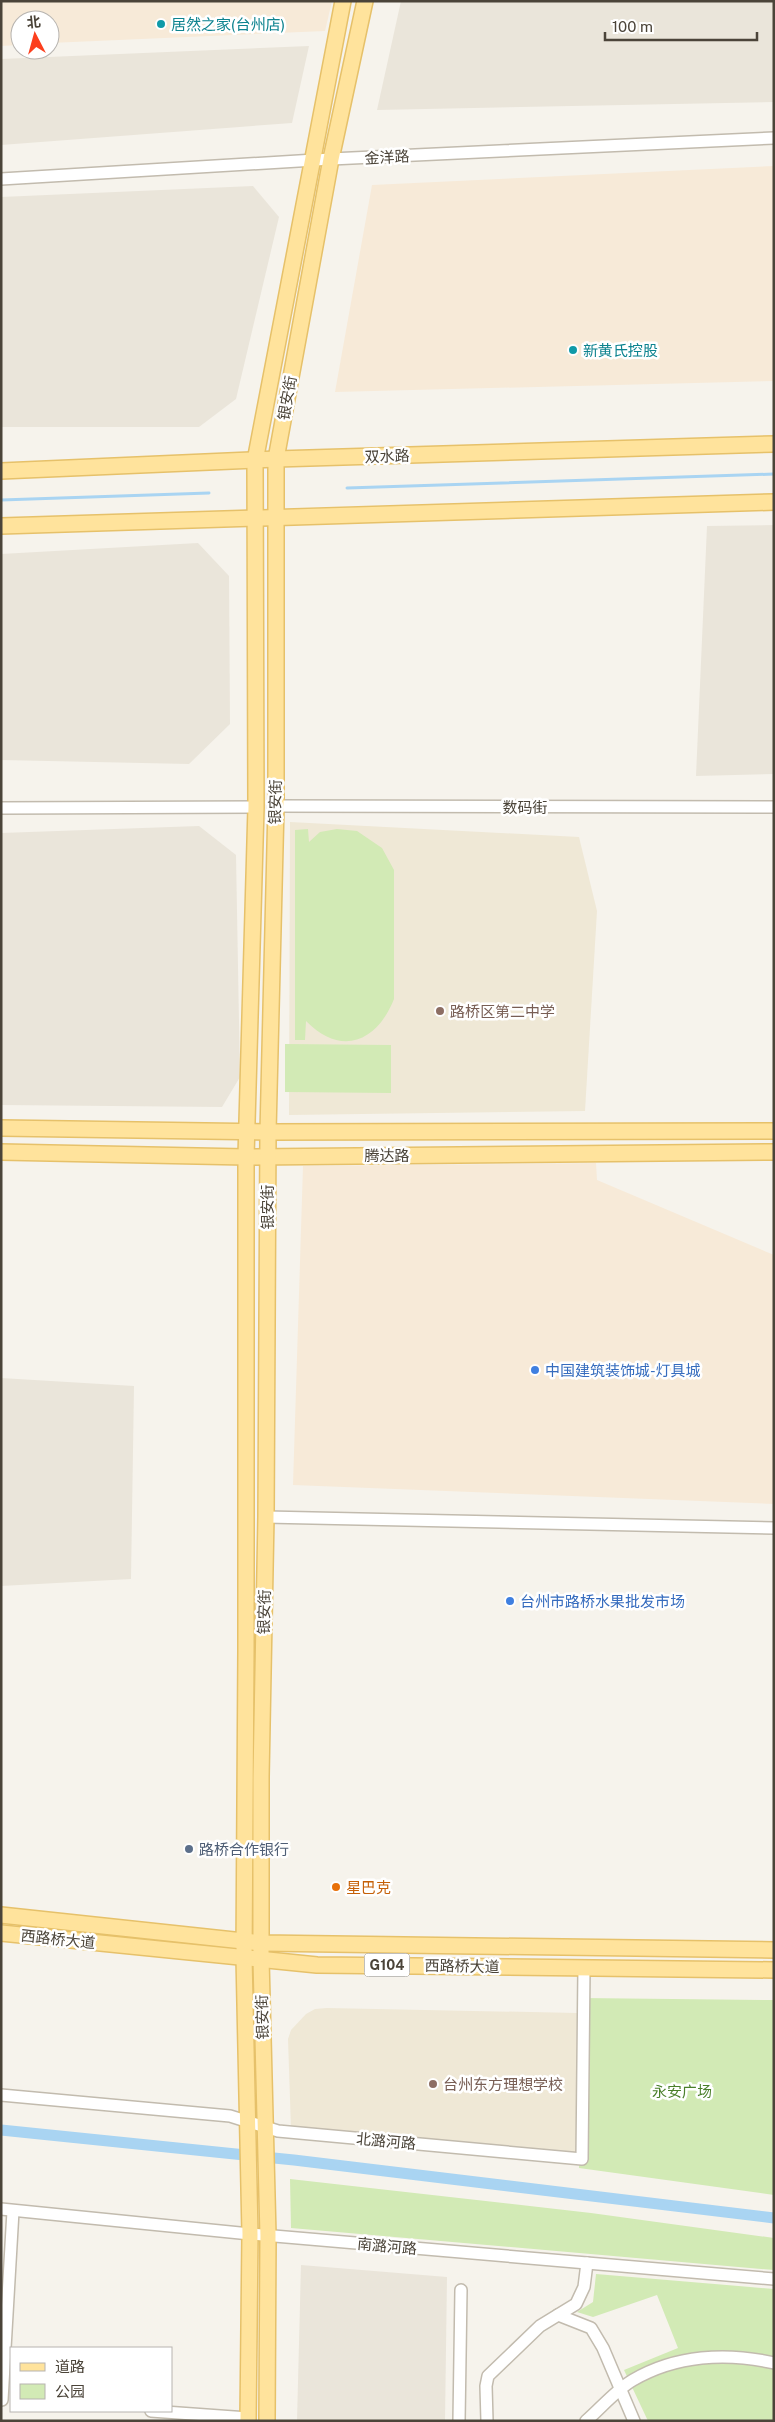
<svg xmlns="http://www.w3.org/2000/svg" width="775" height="2422" font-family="'Public Sans','Noto Sans SC',sans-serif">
<rect width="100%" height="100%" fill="#f6f3ec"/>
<!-- residential -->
<g fill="#eae5da">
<polygon points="401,1 774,1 774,102 377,110"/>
<polygon points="309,46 292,123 1,145 1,59"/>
<polygon points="253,186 279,217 236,399 199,427 1,427 1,197"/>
<polygon points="774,525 774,774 696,776 707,526"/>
<polygon points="198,543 229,576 230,724 189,764 1,760 1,554"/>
<polygon points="199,826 236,855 240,1077 222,1107 1,1105 1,833"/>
<polygon points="1,1378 134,1386 131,1579 1,1586"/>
<polygon points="301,2265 447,2277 445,2421 297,2421"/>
</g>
<!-- commercial -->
<g fill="#f7ead8">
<polygon points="1,1 332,1 325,31 50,43 50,20 20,20 20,45 1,46"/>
<polygon points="774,166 774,381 335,392 372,185"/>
<polygon points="596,1163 597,1180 774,1255 774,1504 293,1485 303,1166"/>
</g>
<!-- education -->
<g fill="#efe8d6">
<polygon points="290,822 579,837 597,911 585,1111 289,1115"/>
<polygon points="327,2008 577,2013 576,2154 291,2129 288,2039 291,2030 306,2014 315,2009"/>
</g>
<!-- green -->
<g fill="#d2eab5">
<path d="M308 829 309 842 320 832 337 829 357 831 382 848 394 870V999C377 1042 341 1057 306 1021L305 1040H295V830Z"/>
<polygon points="285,1044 391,1045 391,1093 285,1092"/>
<polygon points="581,1998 774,2000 774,2195 579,2168"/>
<polygon points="290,2179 591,2213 774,2238 774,2270 291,2228"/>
<polygon points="596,2274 774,2289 774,2421 648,2421 624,2370 678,2348 657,2295 593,2317 577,2312 593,2302"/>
</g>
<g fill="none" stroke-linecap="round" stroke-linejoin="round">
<!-- stream -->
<g stroke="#a9d4f2" stroke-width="3">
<polyline points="347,488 774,474"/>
<polyline points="1,500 209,493"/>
</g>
<!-- canal -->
<polyline stroke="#a9d4f2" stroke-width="11" points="1,2130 294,2160 774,2218"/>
<defs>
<g id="minor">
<polyline points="1,179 331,159 774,138"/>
<polyline points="276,806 774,807"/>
<polyline points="1,808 256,807"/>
<polyline points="266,1517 774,1528"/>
<polyline points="1,2095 230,2116 278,2131 582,2159 584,1968"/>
<polyline points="1,2209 250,2234 774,2279"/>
<polyline points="558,2315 591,2328 603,2348 634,2421"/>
<polyline points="2,2400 13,2211"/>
<polyline points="151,2411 248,2418"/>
<polyline points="459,2421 461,2290"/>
<polyline points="487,2421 486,2386 488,2376 540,2326 576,2304 584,2287 587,2263"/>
<path d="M586 2421C601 2408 616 2390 633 2380 676 2355 726 2352 774 2363"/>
</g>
<g id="major">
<polyline points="1,471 276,459 774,444"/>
<polyline points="1,526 774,502"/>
<polyline points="1,1128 268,1132 774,1131"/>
<polyline points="1,1152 246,1157 774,1152"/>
<polyline points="1,1915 262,1943 774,1950"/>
<polyline points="1,1933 317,1965 774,1970"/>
<polyline points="248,2421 250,2234 244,1957 246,1650 246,1157 256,807 255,461 343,1"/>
<polyline points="267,2421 268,2235 261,1959 261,1777 266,1517 268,1132 276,806 276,459 331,159 365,1"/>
</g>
</defs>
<!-- minor casing -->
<use href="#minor" stroke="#c2bbae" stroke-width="14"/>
<!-- major casing -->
<use href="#major" stroke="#e6c16a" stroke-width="18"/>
<!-- minor -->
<use href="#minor" stroke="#fff" stroke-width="11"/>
<!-- major -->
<use href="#major" stroke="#ffe39c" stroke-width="15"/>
</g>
<!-- markers -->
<g fill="#0f9aa8" stroke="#fff" stroke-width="2">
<circle cx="161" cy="24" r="5"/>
<circle cx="573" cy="350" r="5"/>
</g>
<g fill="#8d6e63" stroke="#fff" stroke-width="2">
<circle cx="440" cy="1011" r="5"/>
<circle cx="433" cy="2084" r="5"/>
</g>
<g fill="#3f7fe0" stroke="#fff" stroke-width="2">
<circle cx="535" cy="1370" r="5"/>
<circle cx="510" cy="1601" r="5"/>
</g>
<circle fill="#5c6f8a" stroke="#fff" stroke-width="2" cx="189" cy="1849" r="5"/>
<circle fill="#e8710a" stroke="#fff" stroke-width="2" cx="336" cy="1887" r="5"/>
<g text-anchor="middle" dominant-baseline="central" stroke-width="5" stroke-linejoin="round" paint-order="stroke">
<!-- shield labels -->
<rect fill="#fff" stroke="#817c74" stroke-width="1" x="364.5" y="1953.5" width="45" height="23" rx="4"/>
<g font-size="14" font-weight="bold" fill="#4b4439">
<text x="387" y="1965">G104</text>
</g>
<!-- culture labels -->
<g font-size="15" fill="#0d838f" stroke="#fff" text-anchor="start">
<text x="171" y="24">居然之家(台州店)</text>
<text x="583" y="350">新黄氏控股</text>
</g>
<!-- street labels -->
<g font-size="15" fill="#4b4439" stroke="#fff">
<text transform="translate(387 157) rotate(-3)">金洋路</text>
<text transform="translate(287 398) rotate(-80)">银安街</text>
<text transform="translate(387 456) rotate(-2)">双水路</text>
<text transform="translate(275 802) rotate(-89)">银安街</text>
<text x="525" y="807">数码街</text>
<text x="387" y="1155">腾达路</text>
<text transform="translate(267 1207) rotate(-90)">银安街</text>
<text transform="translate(264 1612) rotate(-89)">银安街</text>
<text transform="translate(58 1939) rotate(6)">西路桥大道</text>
<text transform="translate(462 1966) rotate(1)">西路桥大道</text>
<text transform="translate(262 2017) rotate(-91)">银安街</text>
<text transform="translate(386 2141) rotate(5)">北潞河路</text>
<text transform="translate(387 2246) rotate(5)">南潞河路</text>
</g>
<!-- education labels -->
<g font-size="15" fill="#785e54" stroke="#fff" text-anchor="start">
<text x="450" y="1011">路桥区第二中学</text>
<text x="443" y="2084">台州东方理想学校</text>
</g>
<!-- shop labels -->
<g font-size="15" fill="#366cbe" stroke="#fff" text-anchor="start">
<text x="545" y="1370">中国建筑装饰城-灯具城</text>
<text x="520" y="1601">台州市路桥水果批发市场</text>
</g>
<!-- service labels -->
<g font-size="15" fill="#4e5e75" stroke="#fff" text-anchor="start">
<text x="199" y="1849">路桥合作银行</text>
</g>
<!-- food labels -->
<g font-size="15" fill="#c56008" stroke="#fff" text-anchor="start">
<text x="346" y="1887">星巴克</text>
</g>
<!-- park labels -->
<g font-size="15" fill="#4a7f2a" stroke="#fff">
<text x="682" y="2091">永安广场</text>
</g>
</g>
<!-- border -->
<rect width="775" height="2422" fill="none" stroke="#4b4439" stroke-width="5"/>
<!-- legend -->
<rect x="10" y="2347" width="162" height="65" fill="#ffffff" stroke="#b7b4b0"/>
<rect x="20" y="2363" width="25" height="8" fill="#ffe39c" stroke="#b7b4b0"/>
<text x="55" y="2372" font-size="15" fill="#4b4439">道路</text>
<rect x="20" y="2384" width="25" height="15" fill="#d2eab5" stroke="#b7b4b0"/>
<text x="55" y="2397" font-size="15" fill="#4b4439">公园</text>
<!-- north arrow -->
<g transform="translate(35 35) rotate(354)"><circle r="24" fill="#ffffff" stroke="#b7b4b0"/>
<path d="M0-4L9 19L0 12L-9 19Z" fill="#fc3f1d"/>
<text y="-8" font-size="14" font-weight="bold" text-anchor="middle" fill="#4b4439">北</text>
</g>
<!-- scale -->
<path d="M605 32v8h152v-8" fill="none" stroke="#4b4439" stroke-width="2.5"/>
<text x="612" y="32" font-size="15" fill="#4b4439" stroke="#ffffff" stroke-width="4" paint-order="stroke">100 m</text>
</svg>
